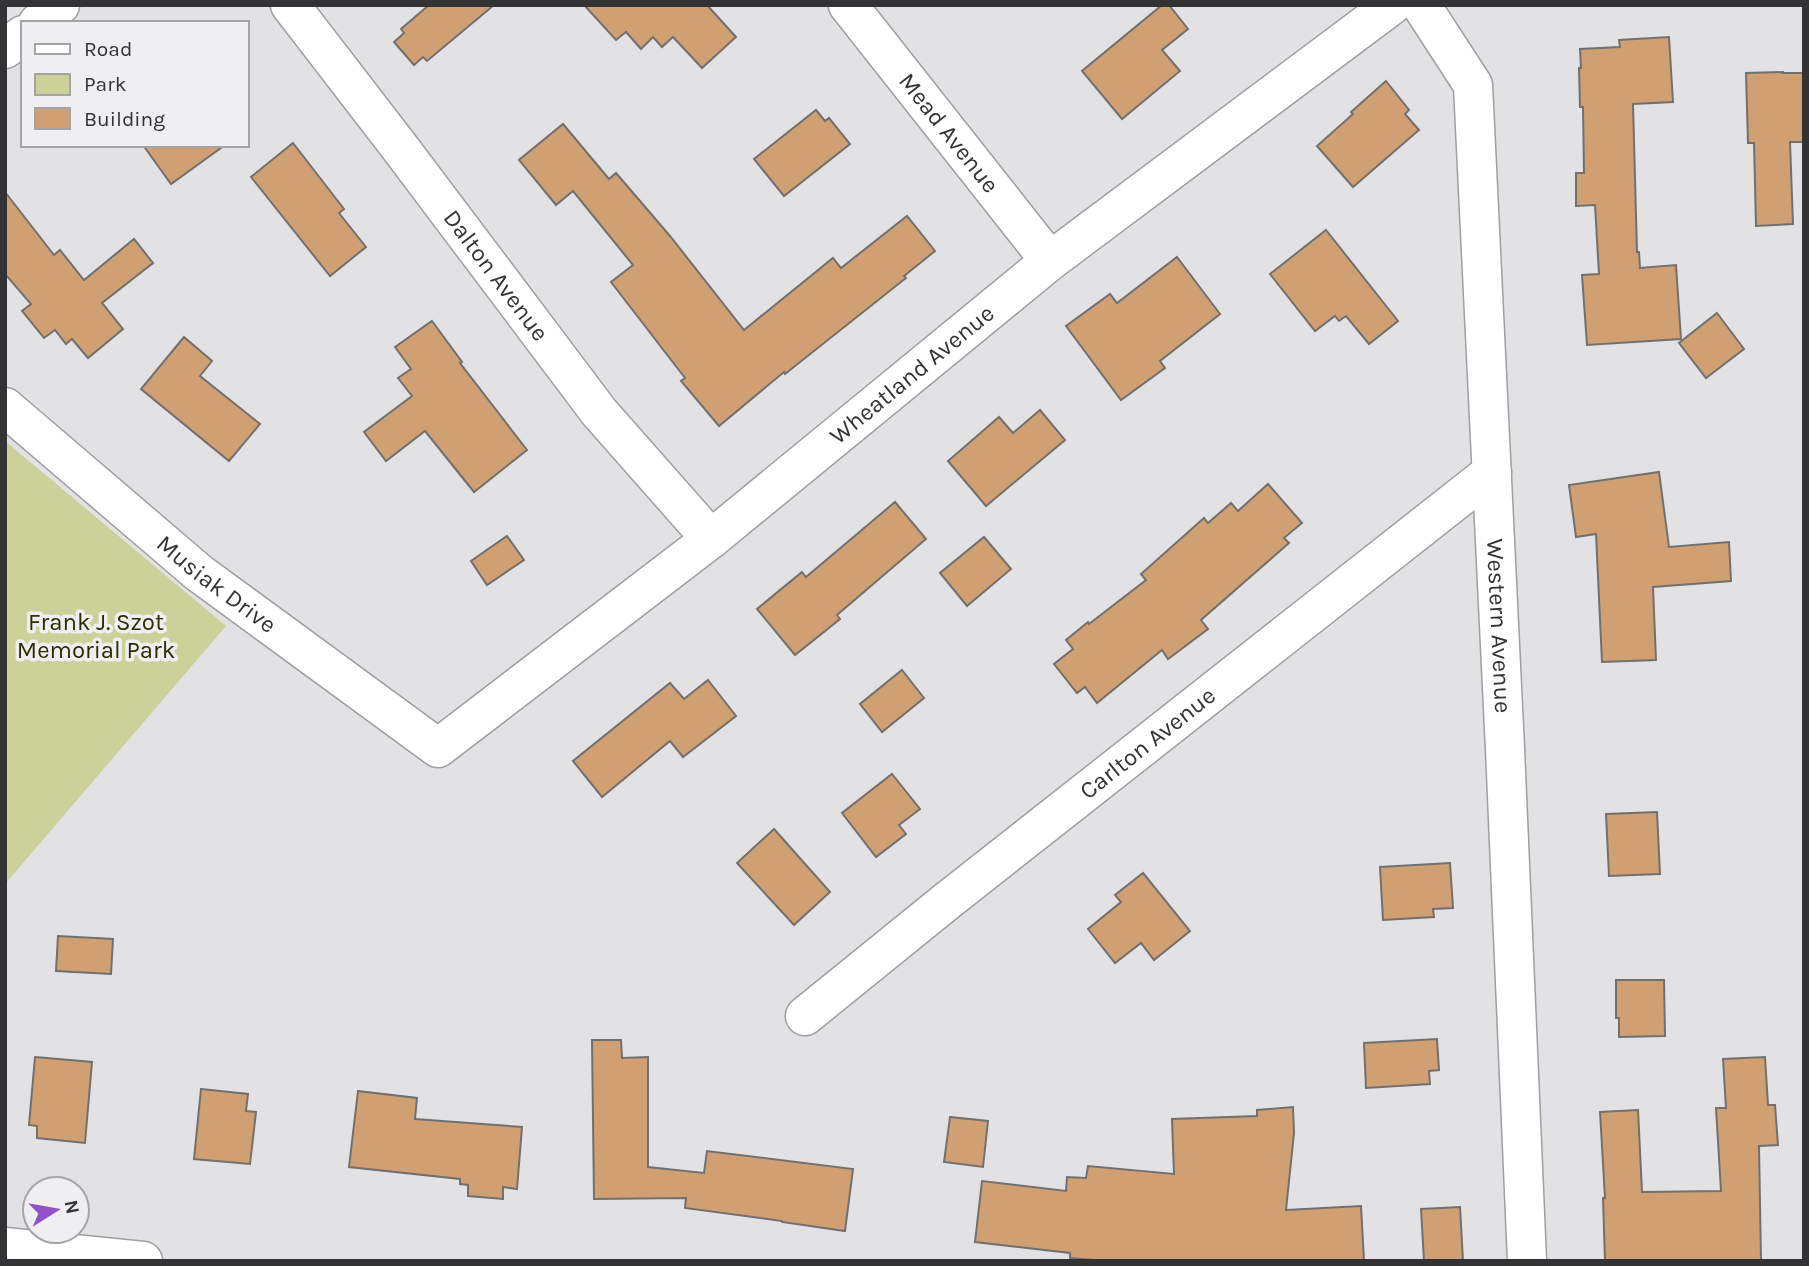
<svg xmlns="http://www.w3.org/2000/svg" width="1809" height="1266" font-family="Karla,sans-serif">
<rect width="100%" height="100%" fill="#e2e2e5"/>
<!-- green -->
<polygon fill="#cbd198" points="5,441 226,626 5,884"/>
<!-- building -->
<g fill="#d0a073" stroke="#72706f" stroke-width="2">
<polygon points="429,5 494,5 427,61 423,57 414,65 394,42 404,33 401,29"/>
<polygon points="584,5 707,5 736,37 702,68 673,37 662,47 653,37 641,49 626,32 616,40"/>
<polygon points="1162,5 1169,5 1188,29 1162,50 1180,71 1122,119 1082,71"/>
<polygon points="1669,37 1673,102 1633,104 1637,252 1639,252 1640,268 1676,265 1681,339 1587,345 1582,275 1599,274 1595,205 1576,206 1576,173 1584,173 1583,107 1580,107 1579,68 1581,68 1580,49 1620,47 1619,40"/>
<polygon points="1783,72 1783,73 1804,73 1804,142 1790,142 1793,224 1756,226 1754,143 1748,143 1746,73"/>
<polygon points="1386,81 1409,110 1405,114 1419,130 1353,187 1317,146 1353,114 1351,112"/>
<polygon points="816,110 825,121 829,118 850,144 784,196 754,159"/>
<polygon points="563,124 609,179 616,173 670,236 744,330 833,258 841,268 907,216 935,251 904,276 906,278 785,374 784,372 719,426 681,381 685,378 611,282 633,265 573,191 556,205 519,160"/>
<polygon points="293,143 344,209 339,213 366,247 330,276 251,177"/>
<polygon points="143,145 225,145 171,184"/>
<polygon points="5,192 54,255 60,250 84,280 134,239 153,263 102,303 123,329 88,358 72,339 66,344 55,330 44,338 22,311 31,304 5,274"/>
<polygon points="1326,230 1398,321 1369,344 1346,316 1339,321 1335,316 1315,331 1270,274"/>
<polygon points="1177,257 1220,314 1160,361 1165,368 1121,400 1066,326 1110,294 1117,303"/>
<polygon points="1717,313 1744,349 1706,378 1679,343"/>
<polygon points="432,321 462,362 460,363 527,450 474,492 425,431 386,461 364,432 412,396 398,378 411,369 395,347"/>
<polygon points="184,337 212,361 200,376 260,424 229,461 141,389"/>
<polygon points="1040,410 1065,440 986,506 948,461 999,417 1013,433"/>
<polygon points="1659,472 1669,547 1729,542 1731,581 1653,587 1656,660 1602,662 1596,534 1576,537 1569,485"/>
<polygon points="1268,484 1302,523 1284,538 1289,543 1201,620 1208,629 1168,659 1162,650 1097,703 1085,687 1077,693 1054,664 1073,649 1066,640 1088,622 1089,624 1146,580 1141,574 1204,518 1208,523 1231,503 1238,511"/>
<polygon points="895,502 926,539 837,615 840,619 795,655 757,609 802,572 806,577"/>
<polygon points="507,536 524,560 487,585 471,561"/>
<polygon points="984,537 1011,569 967,606 940,573"/>
<polygon points="902,670 924,698 882,732 860,704"/>
<polygon points="708,680 736,716 683,757 670,741 602,797 573,761 670,683 684,699"/>
<polygon points="892,774 920,809 899,825 906,834 876,857 842,813"/>
<polygon points="1657,812 1660,874 1609,876 1606,814"/>
<polygon points="774,829 830,892 794,925 737,863"/>
<polygon points="1450,863 1453,908 1433,909 1434,917 1383,920 1380,867"/>
<polygon points="1143,873 1190,931 1154,960 1141,943 1115,963 1088,929 1121,902 1115,895"/>
<polygon points="58,936 113,939 111,974 56,971"/>
<polygon points="1616,980 1664,980 1665,1036 1619,1037 1619,1018 1616,1018"/>
<polygon points="1437,1039 1439,1070 1429,1071 1430,1084 1366,1088 1364,1043"/>
<polygon points="592,1040 621,1040 622,1058 648,1057 648,1167 704,1173 707,1151 853,1169 845,1231 782,1222 782,1221 685,1208 686,1198 594,1199"/>
<polygon points="35,1057 92,1062 85,1143 37,1138 37,1126 29,1125"/>
<polygon points="1765,1057 1768,1105 1775,1105 1778,1145 1759,1146 1761,1261 1605,1261 1603,1198 1605,1198 1600,1112 1638,1110 1642,1192 1721,1191 1716,1108 1726,1108 1723,1059"/>
<polygon points="201,1089 248,1094 246,1111 256,1112 250,1164 194,1159"/>
<polygon points="358,1091 417,1098 415,1119 522,1127 517,1189 503,1187 503,1199 468,1196 468,1185 460,1184 460,1179 349,1167"/>
<polygon points="1293,1107 1294,1133 1286,1210 1361,1206 1364,1261 1105,1261 1070,1258 1070,1253 975,1242 982,1181 1066,1191 1067,1177 1086,1178 1088,1166 1174,1174 1172,1119 1257,1116 1257,1110"/>
<polygon points="950,1117 988,1121 983,1167 944,1162"/>
<polygon points="1460,1207 1463,1261 1424,1261 1421,1209"/>
</g>
<g fill="none" stroke-linecap="round" stroke-linejoin="round">
<defs>
<g id="minor">
<path id="s1" d="M290 5 401 149 599 412 711 539"/>
<path id="s2" d="M848 5 1050 261"/>
<path id="s3" d="M1421 5 1473 85 1505 749 1527 1261"/>
<polyline points="38,23 60,5"/>
<polyline points="5,49 23,35"/>
<path id="s4" d="M5 407 199 573 438 748 711 539 1050 261 1392 5"/>
<path id="s5" d="M805 1016 947 901 1492 472"/>
</g>
<polyline id="secondary" points="5,1247 143,1261"/>
</defs>
<!-- minor casing -->
<use href="#minor" stroke="#9f9fa2" stroke-width="41"/>
<!-- secondary casing -->
<use href="#secondary" stroke="#9f9fa2" stroke-width="41"/>
<!-- minor -->
<use href="#minor" stroke="#fff" stroke-width="38"/>
<!-- secondary -->
<use href="#secondary" stroke="#fff" stroke-width="38"/>
</g>
<g text-anchor="middle" dominant-baseline="central" stroke-width="7" stroke-linejoin="round" paint-order="stroke">
<!-- street labels -->
<g font-size="24" fill="#333335" stroke="#efeff2">
<text stroke="none"><textPath href="#s2" startOffset="163">Mead Avenue</textPath></text>
<text stroke="none"><textPath href="#s1" startOffset="340">Dalton Avenue</textPath></text>
<text stroke="none"><textPath href="#s4" startOffset="1155">Wheatland Avenue</textPath></text>
<text stroke="none"><textPath href="#s4" startOffset="276">Musiak Drive</textPath></text>
<text stroke="none"><textPath href="#s3" startOffset="637">Western Avenue</textPath></text>
<text stroke="none"><textPath href="#s5" startOffset="438">Carlton Avenue</textPath></text>
</g>
<!-- park labels -->
<g font-size="24" fill="#2c2e00" stroke="#efeff2">
<text x="96" y="622">Frank J. Szot<tspan x="96" dy="28">Memorial Park</tspan></text>
</g>
</g>
<!-- border -->
<rect width="1809" height="1266" fill="none" stroke="#333335" stroke-width="14"/>
<!-- legend -->
<rect x="21" y="21" width="228" height="126" fill="#efeff2" stroke="#a4a4a6" stroke-width="2"/>
<rect x="35" y="44" width="35" height="10" fill="#ffffff" stroke="#a4a4a6" stroke-width="2"/>
<text x="84" y="56" font-size="21" fill="#333335">Road</text>
<rect x="35" y="74" width="35" height="21" fill="#cbd198" stroke="#a4a4a6" stroke-width="2"/>
<text x="84" y="91" font-size="21" fill="#333335">Park</text>
<rect x="35" y="108" width="35" height="21" fill="#d0a073" stroke="#a4a4a6" stroke-width="2"/>
<text x="84" y="126" font-size="21" fill="#333335">Building</text>
<!-- north arrow -->
<g transform="translate(56 1210) rotate(79)"><circle r="33" fill="#efeff2" stroke="#a4a4a6" stroke-width="2"/>
<path d="M0-5L12 26L0 18L-12 26Z" fill="#9251c7"/>
<text y="-10" font-size="19" font-weight="bold" text-anchor="middle" fill="#333335">N</text>
</g>
</svg>
